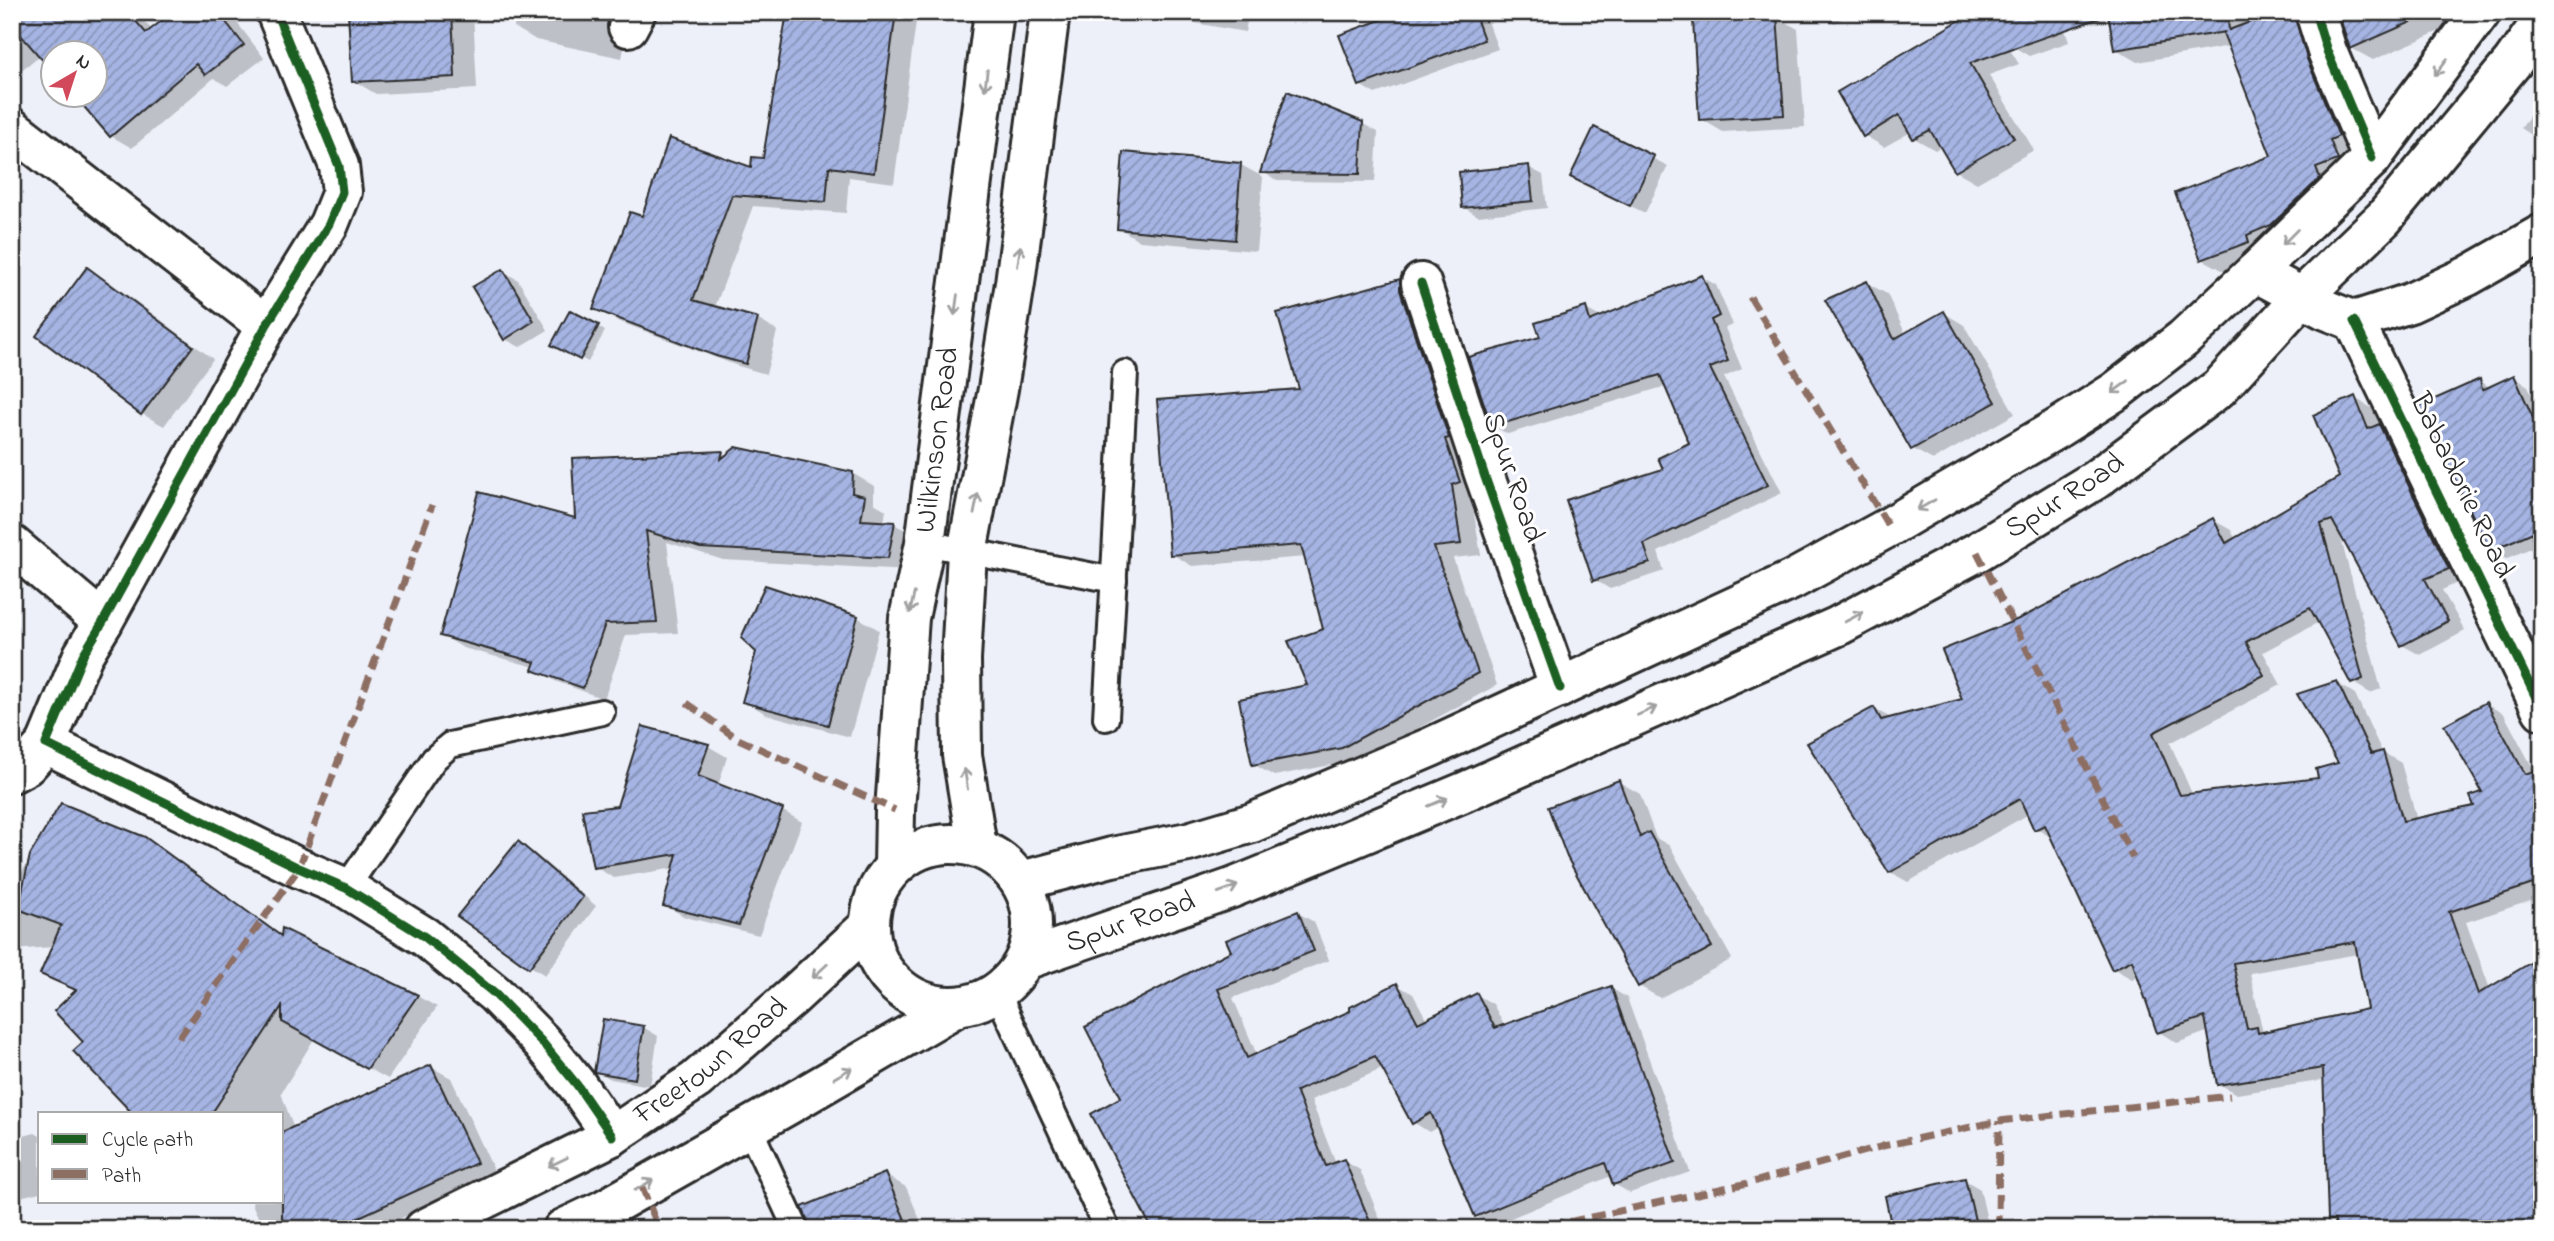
<svg xmlns="http://www.w3.org/2000/svg" width="2554" height="1241" font-family="'Indie Flower',sans-serif">
<defs>
<pattern id="building-hatch" width="6" height="6" patternUnits="userSpaceOnUse" patternTransform="scale(1.75)"><rect width="6" height="6" fill="#a5b4e3"/><path d="M-1 1l2-2M0 6l6-6M5 7l2-2" fill="none" stroke="#8793b8"/></pattern>
</defs>
<rect width="100%" height="100%" fill="#edf0f9"/>
<filter id="ink" filterUnits="userSpaceOnUse"><feTurbulence type="fractalNoise" baseFrequency=".0143" numOctaves="2"/><feDisplacementMap in="SourceGraphic" scale="14" xChannelSelector="R" yChannelSelector="G"/><feConvolveMatrix kernelMatrix="1 2 1 2 8 2 1 2 1" color-interpolation-filters="sRGB"/></filter>
<g filter="url(#ink)">
<!-- shadow -->
<g fill="#0003" fill-rule="evenodd">
<polygon points="12,12 136,12 152,30 176,12 229,12 264,58 227,86 214,78 132,148 111,136 75,94 94,94 94,52 52,52 52,68 41,55 12,77"/>
<polygon points="350,12 473,12 477,89 376,94 354,81"/>
<polygon points="517,12 631,12 622,58 536,40 514,27"/>
<polygon points="789,12 899,12 916,22 894,183 849,177 846,213 753,206 715,307 757,319 777,331 766,374 738,366 615,320 595,308 643,219 752,170 764,160"/>
<polygon points="1170,12 1249,12 1245,32 1184,21"/>
<polygon points="1407,12 1484,12 1498,49 1375,94 1360,85"/>
<polygon points="1817,12 1852,12 1835,23"/>
<polygon points="2059,12 2069,42 2029,56 2014,47"/>
<polygon points="2110,12 2250,12 2252,23 2281,12 2304,12 2360,149 2270,254 2224,271 2202,259 2273,157 2230,46 2138,62 2116,49"/>
<polygon points="2340,12 2472,12 2474,16 2373,60 2351,48"/>
<polygon points="1776,17 1798,29 1805,127 1723,132 1701,119"/>
<polygon points="1995,26 2019,64 1989,75 2034,150 1977,183 1956,171 1942,146 1935,150 1914,138 1911,132 1884,147 1864,135"/>
<polygon points="2542,98 2542,142 2521,128"/>
<polygon points="1363,124 1378,132 1375,182 1277,181 1263,172"/>
<polygon points="1595,130 1668,166 1645,213 1587,185"/>
<polygon points="1241,165 1263,177 1256,251 1140,241 1119,228"/>
<polygon points="1528,167 1543,175 1547,208 1478,216 1463,207"/>
<polygon points="88,269 110,282 213,359 164,426 142,414"/>
<polygon points="503,271 518,280 548,330 520,347 505,339"/>
<polygon points="1702,277 1716,285 1733,325 1725,328 1742,369 1724,377 1782,493 1658,552 1664,571 1610,589 1595,580 1666,470 1691,444 1666,386 1508,434 1493,426 1542,339 1586,309 1602,318"/>
<polygon points="1399,281 1419,293 1471,496 1481,555 1453,558 1497,685 1362,759 1274,776 1253,764 1310,687 1325,630 1306,557 1192,566 1172,554 1301,391"/>
<polygon points="1867,283 1887,294 1906,335 1944,313 1964,325 2015,414 1933,460 1913,449"/>
<polygon points="571,312 605,331 588,362 554,344"/>
<polygon points="2514,377 2528,386 2542,416 2542,543 2506,559 2491,550 2480,381 2491,388"/>
<path d="M2355 398 2373 409 2380 426 2397 436 2466 579 2442 590 2465 631 2420 655 2402 645 2338 528 2381 689 2370 693 2352 682 2319 622 2263 652 2281 685 2170 743 2193 796 2320 780 2341 764 2337 683 2355 694 2382 752 2401 763 2417 820 2476 808 2484 793 2486 704 2504 714 2535 772 2542 769V897L2466 922 2490 989 2346 1229 2330 1219 2325 1080 2237 1094 2219 1084 2209 1031 2177 1043 2159 1032 2139 975 2132 979 2114 969 2054 839 2035 828 2029 814 1908 882 1890 872 1874 709 1893 719 1964 700 2022 620 2213 520 2231 530 2236 540 2342 478ZM2358 954 2369 1010 2263 1033 2250 973Z"/>
<polygon points="722,453 728,456 852,473 874,486 874,503 886,510 884,523 894,524 916,536 910,570 723,560 667,542 678,633 626,635 604,699 555,681 535,667 463,648 442,635 577,520"/>
<polygon points="857,617 879,630 850,737 766,714 744,701 758,652"/>
<polygon points="12,702 17,747 12,748"/>
<polygon points="708,746 727,757 718,786 783,811 802,822 759,935 685,917 665,905 675,868 614,878 595,867 618,808"/>
<polygon points="1619,782 1640,794 1656,838 1670,846 1732,959 1660,998 1639,986"/>
<polygon points="61,805 144,839 165,851 283,937 417,996 437,1007 388,1079 314,1039 281,1093 294,1129 431,1067 451,1078 496,1175 377,1229 264,1229 252,1204 253,1201 282,1201 282,1113 194,1113 78,1034 77,991 42,973 53,947 12,950 12,864 22,872"/>
<polygon points="518,843 533,852 596,906 545,975 530,966"/>
<polygon points="1298,913 1314,922 1329,960 1233,998 1257,1055 1352,1012 1397,985 1413,994 1427,1020 1477,995 1493,1004 1505,1027 1611,988 1627,998 1690,1172 1630,1193 1614,1184 1611,1176 1492,1226 1476,1216 1438,1127 1429,1132 1413,1122 1384,1068 1311,1100 1336,1164 1344,1161 1360,1170 1384,1229 1154,1229 1123,1098 1233,952"/>
<polygon points="643,1027 658,1036 650,1086 611,1079 596,1071"/>
<polygon points="35,1133 40,1136 40,1192 12,1199 12,1139"/>
<polygon points="885,1175 906,1187 924,1229 812,1229"/>
<polygon points="1965,1180 1980,1189 1989,1229 1894,1229"/>
<polygon points="776,1224 785,1229 760,1229"/>
</g>
<!-- building -->
<g fill="url(#building-hatch)" stroke="#2b2b2b" stroke-width="2" fill-rule="evenodd">
<polygon points="12,12 128,12 146,33 173,12 218,12 244,45 205,75 196,64 110,137 73,94 94,94 94,52 52,52 52,71 12,25"/>
<polygon points="348,12 452,12 455,77 352,82"/>
<polygon points="787,12 896,12 874,173 829,167 826,202 732,195 693,300 758,318 746,364 716,356 593,309 630,212 642,216 669,138 751,167 752,157 763,158"/>
<polygon points="1402,12 1474,12 1484,40 1359,86 1339,35"/>
<polygon points="1974,12 2100,12 2100,18 1970,63 2014,138 1955,172 1930,130 1913,139 1899,115 1863,137 1837,92"/>
<polygon points="2108,12 2227,12 2229,30 2276,12 2294,12 2307,59 2339,136 2330,140 2338,160 2316,168 2320,178 2271,225 2247,235 2249,242 2201,260 2175,193 2271,156 2223,33 2225,32 2114,50"/>
<polygon points="2338,12 2434,12 2350,49"/>
<polygon points="1777,15 1784,115 1699,120 1693,20"/>
<polygon points="1287,91 1363,122 1360,174 1260,173"/>
<polygon points="1594,127 1654,156 1630,206 1570,177"/>
<polygon points="1123,152 1241,163 1235,240 1117,229"/>
<polygon points="1529,165 1533,201 1462,208 1459,172"/>
<polygon points="87,267 193,346 141,415 36,336"/>
<polygon points="503,269 534,321 504,340 472,287"/>
<polygon points="1702,275 1719,316 1711,320 1728,361 1710,368 1768,485 1644,544 1650,563 1593,581 1566,500 1663,469 1658,458 1689,443 1660,375 1492,427 1468,357 1540,337 1535,323 1586,307 1590,321"/>
<polygon points="1400,279 1400,290 1449,438 1445,439 1460,482 1452,485 1461,544 1434,547 1478,673 1342,748 1252,765 1239,699 1307,685 1288,641 1323,629 1301,545 1170,555 1157,400 1299,389 1277,313"/>
<polygon points="1867,281 1894,339 1944,311 1996,402 1911,450 1825,300"/>
<polygon points="570,310 599,325 580,360 551,345"/>
<polygon points="2514,375 2542,438 2542,528 2490,551 2419,406 2480,379 2482,390"/>
<path d="M2355 396 2368 429 2379 424 2449 569 2425 579 2448 621 2401 646 2332 520 2321 524 2363 679 2351 684 2310 608 2246 642 2264 675 2153 733 2180 795 2318 778 2316 769 2338 763 2297 694 2337 681 2371 754 2383 751 2403 821 2474 806 2470 796 2482 792 2444 725 2486 702 2525 774 2542 768V881L2449 912 2478 994 2542 956V1229H2335V1220H2328L2323 1068 2217 1085 2205 1017 2157 1033 2132 960 2112 970 2045 825 2034 830 2020 799 1889 873 1807 743 1874 707 1881 720 1962 699 1942 650 2021 618 2213 518 2226 543 2339 477 2313 415ZM2355 942 2367 1009 2258 1033 2257 1027 2247 1029 2233 963Z"/>
<polygon points="736,447 853,472 852,493 865,496 861,520 895,522 888,558 700,548 646,531 657,622 605,624 583,688 532,670 535,662 440,636 479,492 575,518 572,458 723,451 721,459"/>
<polygon points="765,585 858,616 828,725 742,702 756,652 741,638"/>
<polygon points="642,726 709,744 698,776 783,809 739,925 663,906 677,854 593,868 582,810 617,806"/>
<polygon points="1619,780 1640,837 1649,832 1712,947 1638,987 1567,857 1548,807"/>
<polygon points="61,803 145,837 281,936 282,928 418,995 367,1069 282,1022 282,1006 212,1113 132,1113 73,1051 83,1042 54,1011 76,990 40,974 61,925 18,909 30,855"/>
<polygon points="518,841 583,897 529,968 457,916"/>
<polygon points="1298,911 1314,951 1218,989 1247,1058 1350,1011 1350,1007 1397,983 1418,1023 1477,993 1495,1028 1611,986 1675,1163 1613,1185 1605,1163 1475,1217 1431,1113 1412,1124 1375,1056 1296,1091 1326,1166 1344,1159 1373,1229 1152,1229 1091,1114 1121,1097 1085,1027 1231,951 1226,940"/>
<polygon points="603,1019 644,1026 635,1079 594,1072"/>
<polygon points="431,1065 477,1163 333,1229 282,1229 282,1132"/>
<polygon points="885,1173 909,1229 811,1229 802,1207"/>
<polygon points="1965,1178 1977,1229 1892,1229 1885,1196"/>
</g>
<g fill="none" stroke-linecap="round" stroke-linejoin="round">
<defs>
<g id="lane">
<polyline points="925,543 1114,580"/>
<polyline points="1106,718 1125,373"/>
<polyline points="346,888 434,759 450,745 602,712"/>
<polyline points="997,992 1107,1229"/>
<polyline points="749,1127 796,1229"/>
</g>
<g id="street">
<polyline points="276,12 339,166 342,192 329,224 266,326 103,622 83,655 46,744 299,868 346,888 425,937 495,994 542,1042 577,1085 612,1136"/>
<polyline points="2315,12 2327,51 2372,158"/>
<polyline points="628,27 636,12"/>
<polyline points="12,128 266,326"/>
<polyline points="1421,283 1485,477 1560,688"/>
<polyline points="2354,321 2542,710"/>
<polyline points="12,545 103,622"/>
<polyline points="12,773 27,765 46,744"/>
</g>
<polyline id="secondary" points="2255,272 2324,309 2354,321 2410,303 2468,276 2542,234"/>
<g id="primary">
<circle cx="951" cy="925" r="81"/>
<polyline points="977,846 962,755 961,659 967,552 998,389 1015,283 1050,12"/>
<path id="s1" d="M894 867 895 810 909 618 925 543 994 12"/>
<polyline points="1021,881 1112,857 1188,842 1252,823 1431,747 1792,580 1889,527 2058,428 2116,391 2183,339 2255,272 2372,158 2481,12"/>
<path id="s2" d="M1025 960 1232 888 1313 855 1464 792 1838 626 1977 552 2095 480 2219 388 2302 297 2384 218 2513 62 2542 21"/>
<path id="s3" d="M424 1229 612 1136 696 1080 791 998 870 925"/>
<polyline points="563,1229 603,1210 788,1105 958,1006"/>
</g>
</defs>
<!-- lane casing -->
<use href="#lane" stroke="#2b2b2b" stroke-width="30"/>
<!-- street casing -->
<use href="#street" stroke="#2b2b2b" stroke-width="44"/>
<!-- secondary casing -->
<use href="#secondary" stroke="#2b2b2b" stroke-width="44"/>
<!-- primary casing -->
<use href="#primary" stroke="#2b2b2b" stroke-width="44"/>
<!-- lane -->
<use href="#lane" stroke="#fff" stroke-width="24"/>
<!-- street -->
<use href="#street" stroke="#fff" stroke-width="38"/>
<!-- secondary -->
<use href="#secondary" stroke="#fff" stroke-width="38"/>
<!-- primary -->
<use href="#primary" stroke="#fff" stroke-width="38"/>
<!-- quiet -->
<g stroke="#8d6e63" stroke-width="7" stroke-dasharray="14 7" stroke-linecap="butt">
<polyline points="1750,297 1889,527"/>
<polyline points="1977,552 2133,858"/>
<polyline points="687,703 736,738 895,810"/>
<polyline points="179,1038 299,868 432,505"/>
<polyline points="642,1187 659,1229"/>
<polyline points="1507,1229 1573,1221 1757,1181 1883,1146 1999,1121 2230,1096"/>
<polyline points="1998,1229 1999,1121"/>
</g>
<defs>
<g id="cycleway">
<polyline points="276,12 339,166 342,192 329,224 266,326 103,622 83,655 46,744 299,868 346,888 425,937 495,994 542,1042 577,1085 612,1136"/>
<polyline points="2315,12 2327,51 2372,158"/>
<polyline points="1421,283 1485,477 1560,688"/>
<polyline points="2354,321 2542,710"/>
</g>
</defs>
<!-- cycleway casing -->
<use href="#cycleway" stroke="#fff" stroke-width="13"/>
<!-- cycleway -->
<use href="#cycleway" stroke="#1b5e20" stroke-width="9"/>
</g>
<!-- one-way arrows -->
<defs><path id="oneway-shaft" d="M-6 0H5M1.5-3L5.5 0L1.5 3" fill="none" stroke-width="1.6" stroke-linecap="round" stroke-linejoin="round" transform="scale(1.75)"/></defs>
<g stroke="#a0a0a0">
<use href="#oneway-shaft" transform="translate(2441 67) rotate(127)"/>
<use href="#oneway-shaft" transform="translate(986 80) rotate(97)"/>
<use href="#oneway-shaft" transform="translate(2290 237) rotate(135)"/>
<use href="#oneway-shaft" transform="translate(1019 256) rotate(-82)"/>
<use href="#oneway-shaft" transform="translate(956 305) rotate(98)"/>
<use href="#oneway-shaft" transform="translate(2120 387) rotate(144)"/>
<use href="#oneway-shaft" transform="translate(976 504) rotate(-79)"/>
<use href="#oneway-shaft" transform="translate(1926 505) rotate(150)"/>
<use href="#oneway-shaft" transform="translate(912 603) rotate(103)"/>
<use href="#oneway-shaft" transform="translate(1854 617) rotate(-28)"/>
<use href="#oneway-shaft" transform="translate(1647 711) rotate(-24)"/>
<use href="#oneway-shaft" transform="translate(966 779) rotate(-99)"/>
<use href="#oneway-shaft" transform="translate(1438 802) rotate(-23)"/>
<use href="#oneway-shaft" transform="translate(1228 889) rotate(-20)"/>
<use href="#oneway-shaft" transform="translate(820 971) rotate(137)"/>
<use href="#oneway-shaft" transform="translate(843 1073) rotate(-30)"/>
<use href="#oneway-shaft" transform="translate(558 1162) rotate(154)"/>
<use href="#oneway-shaft" transform="translate(644 1185) rotate(-30)"/>
</g>
</g>
<g text-anchor="middle" dominant-baseline="central" stroke-width="6" stroke-linejoin="round" paint-order="stroke">
<!-- street labels -->
<g font-size="30" fill="#2b2b2b" stroke="#fff">
<text stroke="none"><textPath href="#s1" startOffset="430">Wilkinson Road</textPath></text>
<text transform="translate(1512 478) rotate(71)">Spur Road</text>
<text transform="translate(2461 486) rotate(64)">Babadorie Road</text>
<text stroke="none"><textPath href="#s2" startOffset="1141">Spur Road</textPath></text>
<text stroke="none"><textPath href="#s2" startOffset="112">Spur Road</textPath></text>
<text stroke="none"><textPath href="#s3" startOffset="334">Freetown Road</textPath></text>
</g>
</g>
<!-- margin -->
<rect width="2554" height="1241" fill="none" stroke="#fff" stroke-width="42"/>
<rect x="21" y="21" width="2512" height="1199" fill="none" stroke="#2b2b2b" stroke-width="2.5" filter="url(#ink)"/>
<!-- legend -->
<rect x="38" y="1112" width="245" height="91" fill="#ffffff" stroke="#aaaaaa" stroke-width="2"/>
<rect x="52" y="1134" width="35" height="10" fill="#1b5e20" stroke="#aaaaaa" stroke-width="2"/>
<text x="102" y="1146" font-size="21" fill="#2b2b2b">Cycle path</text>
<rect x="52" y="1169" width="35" height="10" fill="#8d6e63" stroke="#aaaaaa" stroke-width="2"/>
<text x="102" y="1182" font-size="21" fill="#2b2b2b">Path</text>
<!-- north arrow -->
<g transform="translate(74 74) rotate(39)"><circle r="33" fill="#ffffff" stroke="#aaaaaa" stroke-width="2"/>
<path d="M0-5L12 26L0 18L-12 26Z" fill="#d1495b"/>
<text y="-10" font-size="19" font-weight="bold" text-anchor="middle" fill="#2b2b2b">N</text>
</g>
</svg>
